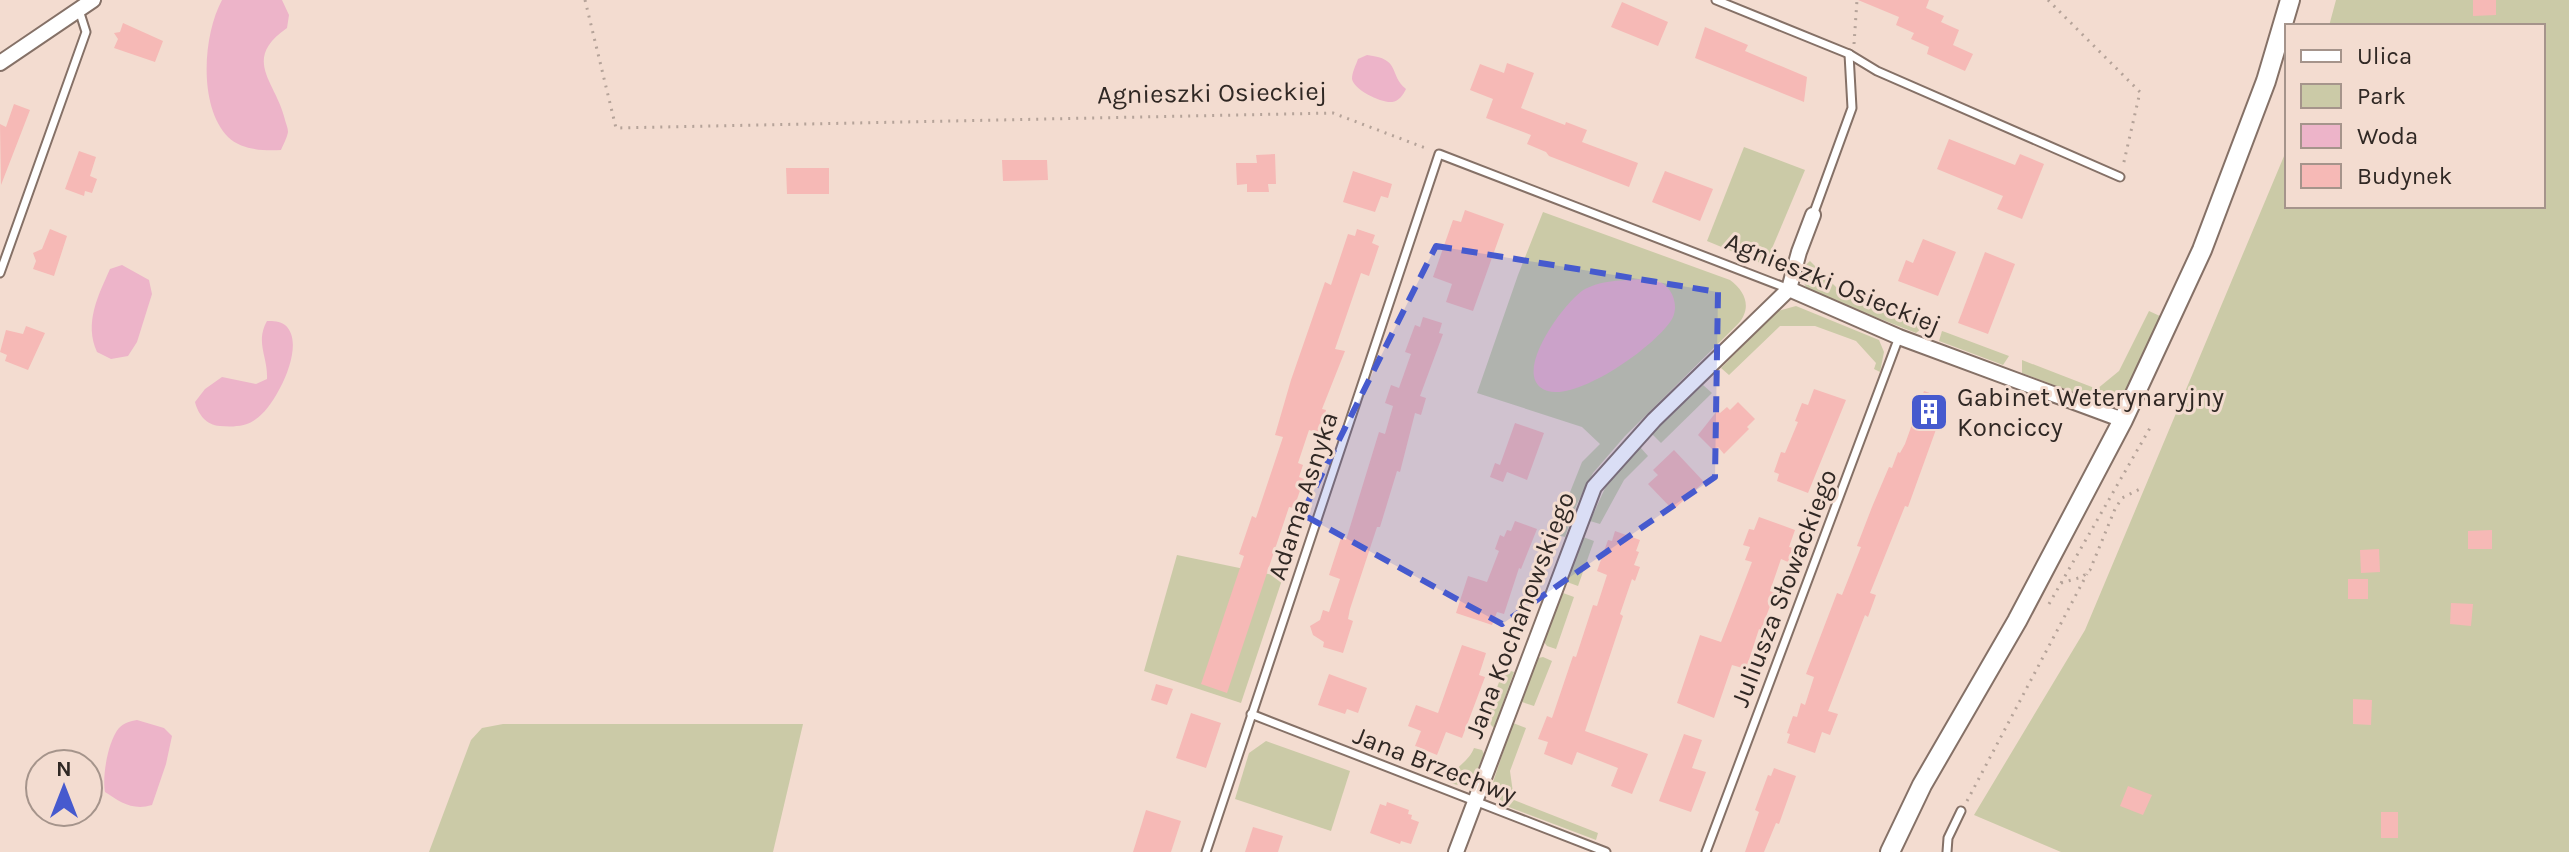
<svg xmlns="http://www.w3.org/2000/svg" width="2569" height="852" font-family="Karla,sans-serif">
<rect width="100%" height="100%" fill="#f3dcd0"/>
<!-- green -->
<g fill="#cbcaa7">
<polygon points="2336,0 2569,0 2569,852 2061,852 1974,815 2085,630 2287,149 2287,206 2543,206 2543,26 2329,26"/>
<polygon points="1744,147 1805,170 1765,265 1707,241"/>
<path d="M1543 212 1730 280C1746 292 1752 308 1738 324L1625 436 1593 473 1577 504 1565 537 1554 534 1557 525 1582 462 1600 444 1582 427 1477 393 1518 275Z"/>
<path d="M1810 261 1843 294 1923 323 1922 328 1916 333 1812 292C1800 284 1799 270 1810 261Z"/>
<polygon points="1796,306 1879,340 1884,352 1880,372 1874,369 1876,363 1856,341 1815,326 1780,326 1729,375 1721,368 1778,311"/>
<polygon points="2149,311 2162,317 2127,391 2114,402 2097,401 2022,373 2022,360 2097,389 2119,371"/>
<polygon points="1942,331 1945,332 2009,356 2003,365 1939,341"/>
<polygon points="1703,385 1712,393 1661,443 1652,434"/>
<polygon points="1640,447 1648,456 1624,480 1600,524 1590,521 1606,486"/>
<polygon points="1583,537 1594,541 1578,586 1567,582"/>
<polygon points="1177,555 1283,577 1241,703 1144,671"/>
<polygon points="1563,593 1574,597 1556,649 1547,646 1544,642"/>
<polygon points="1543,657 1552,661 1534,706 1522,702 1538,658"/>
<polygon points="1504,669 1514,672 1494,728 1485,719"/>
<polygon points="1513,723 1526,728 1510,771 1514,800 1598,833 1596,840 1506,806 1496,796 1492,785"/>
<polygon points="503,724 803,724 773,852 429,852 471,740 482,728"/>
<polygon points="1266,741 1350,771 1331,831 1235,799 1249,753"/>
<path d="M1474 748 1482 750 1484 754 1474 778 1461 786 1447 782C1453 768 1469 762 1474 748Z"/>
</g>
<!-- water -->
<g fill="#edb4c9">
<path d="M222 0H282L289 15 287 28C241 60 276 81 285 120 286 124 288 128 288 132 287 138 283 145 281 150 264 151 241 150 228 137 198 106 203 35 222 0Z"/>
<path d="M1367 55C1402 59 1388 74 1406 89 1403 95 1399 101 1392 102 1381 103 1354 90 1352 79 1352 72 1356 65 1358 59Z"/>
<path d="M122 265 149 280 152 294 137 342 128 356 111 359 97 352C84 323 98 296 110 269Z"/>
<path d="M1627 280C1636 280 1649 278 1657 281 1671 285 1679 303 1673 317 1661 343 1567 411 1540 387 1516 367 1566 300 1585 289 1599 282 1612 281 1627 280Z"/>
<path d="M267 321C273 321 280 321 285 325 308 344 275 407 256 419 246 427 232 427 220 426 206 425 198 414 195 402L205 389 222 377 256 384 267 379C268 356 255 343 267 321Z"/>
<path d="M137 720 164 728 172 736 166 764 152 805C133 811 120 802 105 792 102 776 108 741 119 728 124 723 130 721 137 720Z"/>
</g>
<!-- building -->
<g fill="#f6b9b6">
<polygon points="1858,0 1929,0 1926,8 1944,16 1941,22 1959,30 1953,45 1973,54 1965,71 1927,54 1929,47 1911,39 1914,33 1896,25 1899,17"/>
<polygon points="2473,0 2496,0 2496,15 2473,16"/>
<polygon points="1622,2 1668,22 1658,46 1611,27"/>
<polygon points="123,23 163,41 155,62 114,48 118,39 114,33 120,32"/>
<polygon points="1705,27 1748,45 1745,51 1807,77 1804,102 1695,58"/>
<polygon points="1507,63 1534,73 1521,108 1565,125 1566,122 1587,130 1582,142 1638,163 1629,187 1549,156 1546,152 1527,144 1531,135 1486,118 1493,99 1470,90 1480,64 1504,73"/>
<polygon points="14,104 30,110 1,185 0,124 6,127"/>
<polygon points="1949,139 2015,165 2020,154 2044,164 2022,219 1997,209 2003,196 1937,169"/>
<polygon points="79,151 96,157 90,176 97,179 92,193 85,191 84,196 65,189"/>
<polygon points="1275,154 1276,184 1268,184 1269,192 1247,192 1247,184 1237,185 1236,163 1257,163 1256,155"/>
<polygon points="1002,160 1047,160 1048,180 1003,181"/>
<polygon points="786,168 829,168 829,194 787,194"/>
<polygon points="1353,171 1392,184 1388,198 1381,196 1375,212 1343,202"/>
<polygon points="1665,171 1713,189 1700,221 1652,202"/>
<polygon points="1465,210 1504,224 1473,311 1446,302 1452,284 1433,277 1453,220 1461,222"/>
<polygon points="50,229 67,236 54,276 33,269 36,261 33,253 42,249"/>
<polygon points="1357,229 1375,235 1372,243 1379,246 1369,276 1361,273 1335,349 1345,351 1322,409 1326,410 1319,433 1309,430 1298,463 1303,465 1299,477 1304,479 1294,508 1289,507 1227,693 1201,684 1244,556 1239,554 1252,516 1256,518 1283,437 1275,435 1291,380 1325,282 1331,285 1348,234 1355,236"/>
<polygon points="1923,239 1956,252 1938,296 1898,281 1906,260 1913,263"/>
<polygon points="1985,252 2015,264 1988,334 1958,323"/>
<polygon points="1423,317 1442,323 1439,333 1443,334 1420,396 1426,398 1421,415 1415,413 1400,472 1397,471 1380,527 1377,527 1350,609 1348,619 1353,621 1343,653 1323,647 1324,642 1313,635 1310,626 1320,620 1323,610 1329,612 1340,579 1329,575 1341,538 1346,540 1379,432 1385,434 1393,406 1385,403 1391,385 1399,388 1411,354 1405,352 1415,325 1420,327"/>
<polygon points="26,326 45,333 28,370 5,361 7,355 0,352 6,330 23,334"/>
<polygon points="1814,389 1846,400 1808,493 1777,481 1779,474 1774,472 1781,452 1785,453 1798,422 1795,421 1802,403 1808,405"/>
<polygon points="1924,391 1947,399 1908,507 1905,506 1870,593 1876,595 1868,617 1865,615 1828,711 1838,714 1830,735 1822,732 1815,753 1787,743 1790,734 1787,733 1793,716 1797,717 1801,703 1805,705 1814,677 1806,674 1837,593 1842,595 1861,547 1857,546 1872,507 1889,467 1892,468 1898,452 1900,453 1905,444"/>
<polygon points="1738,402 1755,419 1747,427 1749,429 1724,454 1718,447 1714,451 1698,435 1717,411 1720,413 1727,407 1730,410"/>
<polygon points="1515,423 1544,433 1527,480 1507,472 1503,482 1490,477 1495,463 1500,465"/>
<polygon points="1674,450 1704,482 1673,510 1648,484 1658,475 1653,470"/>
<polygon points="1759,517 1795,530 1789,547 1793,548 1788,562 1781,559 1770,591 1775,593 1761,630 1759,629 1746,669 1732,665 1714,718 1677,703 1700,635 1721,642 1752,562 1745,560 1750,547 1743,545 1749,529 1754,530"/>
<polygon points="1515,521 1537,529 1521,569 1519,568 1504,614 1497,612 1492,625 1456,613 1468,576 1487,582 1499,551 1495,549 1500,535 1504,537 1507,530 1511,531"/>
<polygon points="2492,530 2492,549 2468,549 2468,531"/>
<polygon points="1615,531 1640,540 1636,551 1639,552 1634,565 1640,567 1635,581 1632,579 1620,614 1623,616 1585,731 1648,754 1632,794 1611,786 1618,768 1577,752 1572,765 1544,754 1548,742 1538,739 1547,716 1552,718 1573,656 1576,657 1593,605 1597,606 1607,575 1597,571 1608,540 1612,541"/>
<polygon points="2379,549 2380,572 2361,573 2360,550"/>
<rect x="2348" y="579" width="20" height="20"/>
<polygon points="2451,603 2473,604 2471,626 2450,624"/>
<polygon points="1462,645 1486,653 1479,675 1485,677 1462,738 1446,732 1437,755 1415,746 1421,731 1408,726 1416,705 1438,713"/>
<polygon points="1329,674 1367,688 1358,713 1347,709 1345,714 1318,705"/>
<polygon points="1156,684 1173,689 1167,705 1151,700"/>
<polygon points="2353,699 2372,700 2371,725 2353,724"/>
<polygon points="1191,713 1221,723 1206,768 1176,758"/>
<polygon points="1684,734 1702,740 1692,768 1706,772 1691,812 1659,801"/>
<polygon points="1774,768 1796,776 1779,824 1776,823 1764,852 1745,852 1759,812 1755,810 1768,775 1771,776"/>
<polygon points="2128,786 2152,795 2143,815 2120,806"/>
<polygon points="1387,802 1409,810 1408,814 1412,815 1411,819 1419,822 1411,844 1401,841 1400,844 1370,833 1380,804 1386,806"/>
<polygon points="1146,810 1181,821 1171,852 1133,852"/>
<rect x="2381" y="812" width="17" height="26"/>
<polygon points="1253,827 1283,836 1278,852 1245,852"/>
</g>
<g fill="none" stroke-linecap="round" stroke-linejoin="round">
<defs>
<g id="service">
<polyline points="1716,0 1849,54 1877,71 2120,177"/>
<polyline points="1813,215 1852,108 1849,54"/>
<polyline points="0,273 86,32 79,10"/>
<polyline points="1251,714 1606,852"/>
<polyline points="1206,852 1439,154 1789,289"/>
<polyline points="1706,852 1899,337"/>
<polyline points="1947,852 1948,838 1961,811"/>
</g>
<g id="minor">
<polyline points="0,63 93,0"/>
<polyline points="1789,289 1899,337 2123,420"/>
<polyline points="1456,852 1594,487 1654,420 1789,289 1799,252 1813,215"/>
</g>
<polyline id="tertiary" points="1890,852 1922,785 2017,621 2123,420 2202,250 2266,81 2290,0"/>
</defs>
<!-- service casing -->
<use href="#service" stroke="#857167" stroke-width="11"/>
<!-- minor casing -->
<use href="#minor" stroke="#857167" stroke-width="18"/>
<!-- tertiary casing -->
<use href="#tertiary" stroke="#857167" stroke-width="22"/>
<!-- path -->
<g stroke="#b5a399" stroke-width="3" stroke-dasharray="2 6" stroke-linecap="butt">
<polyline points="585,0 616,128 1333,113 1428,149"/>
<polyline points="2048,0 2140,92 2123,166"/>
<polyline points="1854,44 1857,0"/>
<polyline points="2061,583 2082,577 2090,570 2115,509 2122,498 2140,489"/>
<polyline points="2049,604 2150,428"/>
<polyline points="1967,801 2087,574"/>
</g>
<!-- service -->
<use href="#service" stroke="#fff" stroke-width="7"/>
<!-- minor -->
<use href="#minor" stroke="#fff" stroke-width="14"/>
<!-- tertiary -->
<use href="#tertiary" stroke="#fff" stroke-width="18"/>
</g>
<!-- marked area -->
<path fill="#465ace" fill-opacity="0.2" stroke="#465ace" stroke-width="6" stroke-dasharray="16 10" stroke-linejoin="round" d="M1436 246 1718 292 1715 477 1502 624 1302 514Z"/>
<!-- icons -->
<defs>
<symbol id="building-square" viewBox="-11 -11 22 22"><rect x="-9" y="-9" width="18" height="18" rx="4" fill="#465ace" stroke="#f3dcd0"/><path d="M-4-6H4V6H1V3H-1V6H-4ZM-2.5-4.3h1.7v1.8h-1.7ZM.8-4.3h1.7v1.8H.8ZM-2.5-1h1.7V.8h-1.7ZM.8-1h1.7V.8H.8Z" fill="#fff"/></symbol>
</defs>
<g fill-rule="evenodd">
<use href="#building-square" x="1907" y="390" width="44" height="44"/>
</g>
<g text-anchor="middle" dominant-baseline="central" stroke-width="6" stroke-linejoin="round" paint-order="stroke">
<!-- street labels -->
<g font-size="26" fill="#302824" stroke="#f3dcd0">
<text transform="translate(1212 93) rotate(-1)">Agnieszki Osieckiej</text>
<text transform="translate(1833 283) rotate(22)">Agnieszki Osieckiej</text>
<text transform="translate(1303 496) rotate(-72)">Adama Asnyka</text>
<text transform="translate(1784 588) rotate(-69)">Juliusza Słowackiego</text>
<text transform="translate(1520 615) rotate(-69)">Jana Kochanowskiego</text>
<text transform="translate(1435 765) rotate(21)">Jana Brzechwy</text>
</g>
<!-- poi labels -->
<g font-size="26" fill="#302824" stroke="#f3dcd0" text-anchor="start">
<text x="1957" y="397">Gabinet Weterynaryjny<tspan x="1957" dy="30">Konciccy</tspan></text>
</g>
</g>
<!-- legend -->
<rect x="2285" y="24" width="260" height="184" fill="#f3dcd0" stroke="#a5948b" stroke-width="2"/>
<rect x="2301" y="50" width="40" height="12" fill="#ffffff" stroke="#a5948b" stroke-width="2"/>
<text x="2357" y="64" font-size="24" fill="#302824">Ulica</text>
<rect x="2301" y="84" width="40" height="24" fill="#cbcaa7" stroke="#a5948b" stroke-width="2"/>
<text x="2357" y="104" font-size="24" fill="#302824">Park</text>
<rect x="2301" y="124" width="40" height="24" fill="#edb4c9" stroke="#a5948b" stroke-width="2"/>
<text x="2357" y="144" font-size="24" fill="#302824">Woda</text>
<rect x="2301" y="164" width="40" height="24" fill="#f6b9b6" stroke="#a5948b" stroke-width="2"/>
<text x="2357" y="184" font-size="24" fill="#302824">Budynek</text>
<!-- north arrow -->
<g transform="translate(64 788)"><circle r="38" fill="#f3dcd0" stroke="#a5948b" stroke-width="2"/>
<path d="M0-6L14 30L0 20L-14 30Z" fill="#465ace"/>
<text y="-12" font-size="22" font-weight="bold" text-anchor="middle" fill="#302824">N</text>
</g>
</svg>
